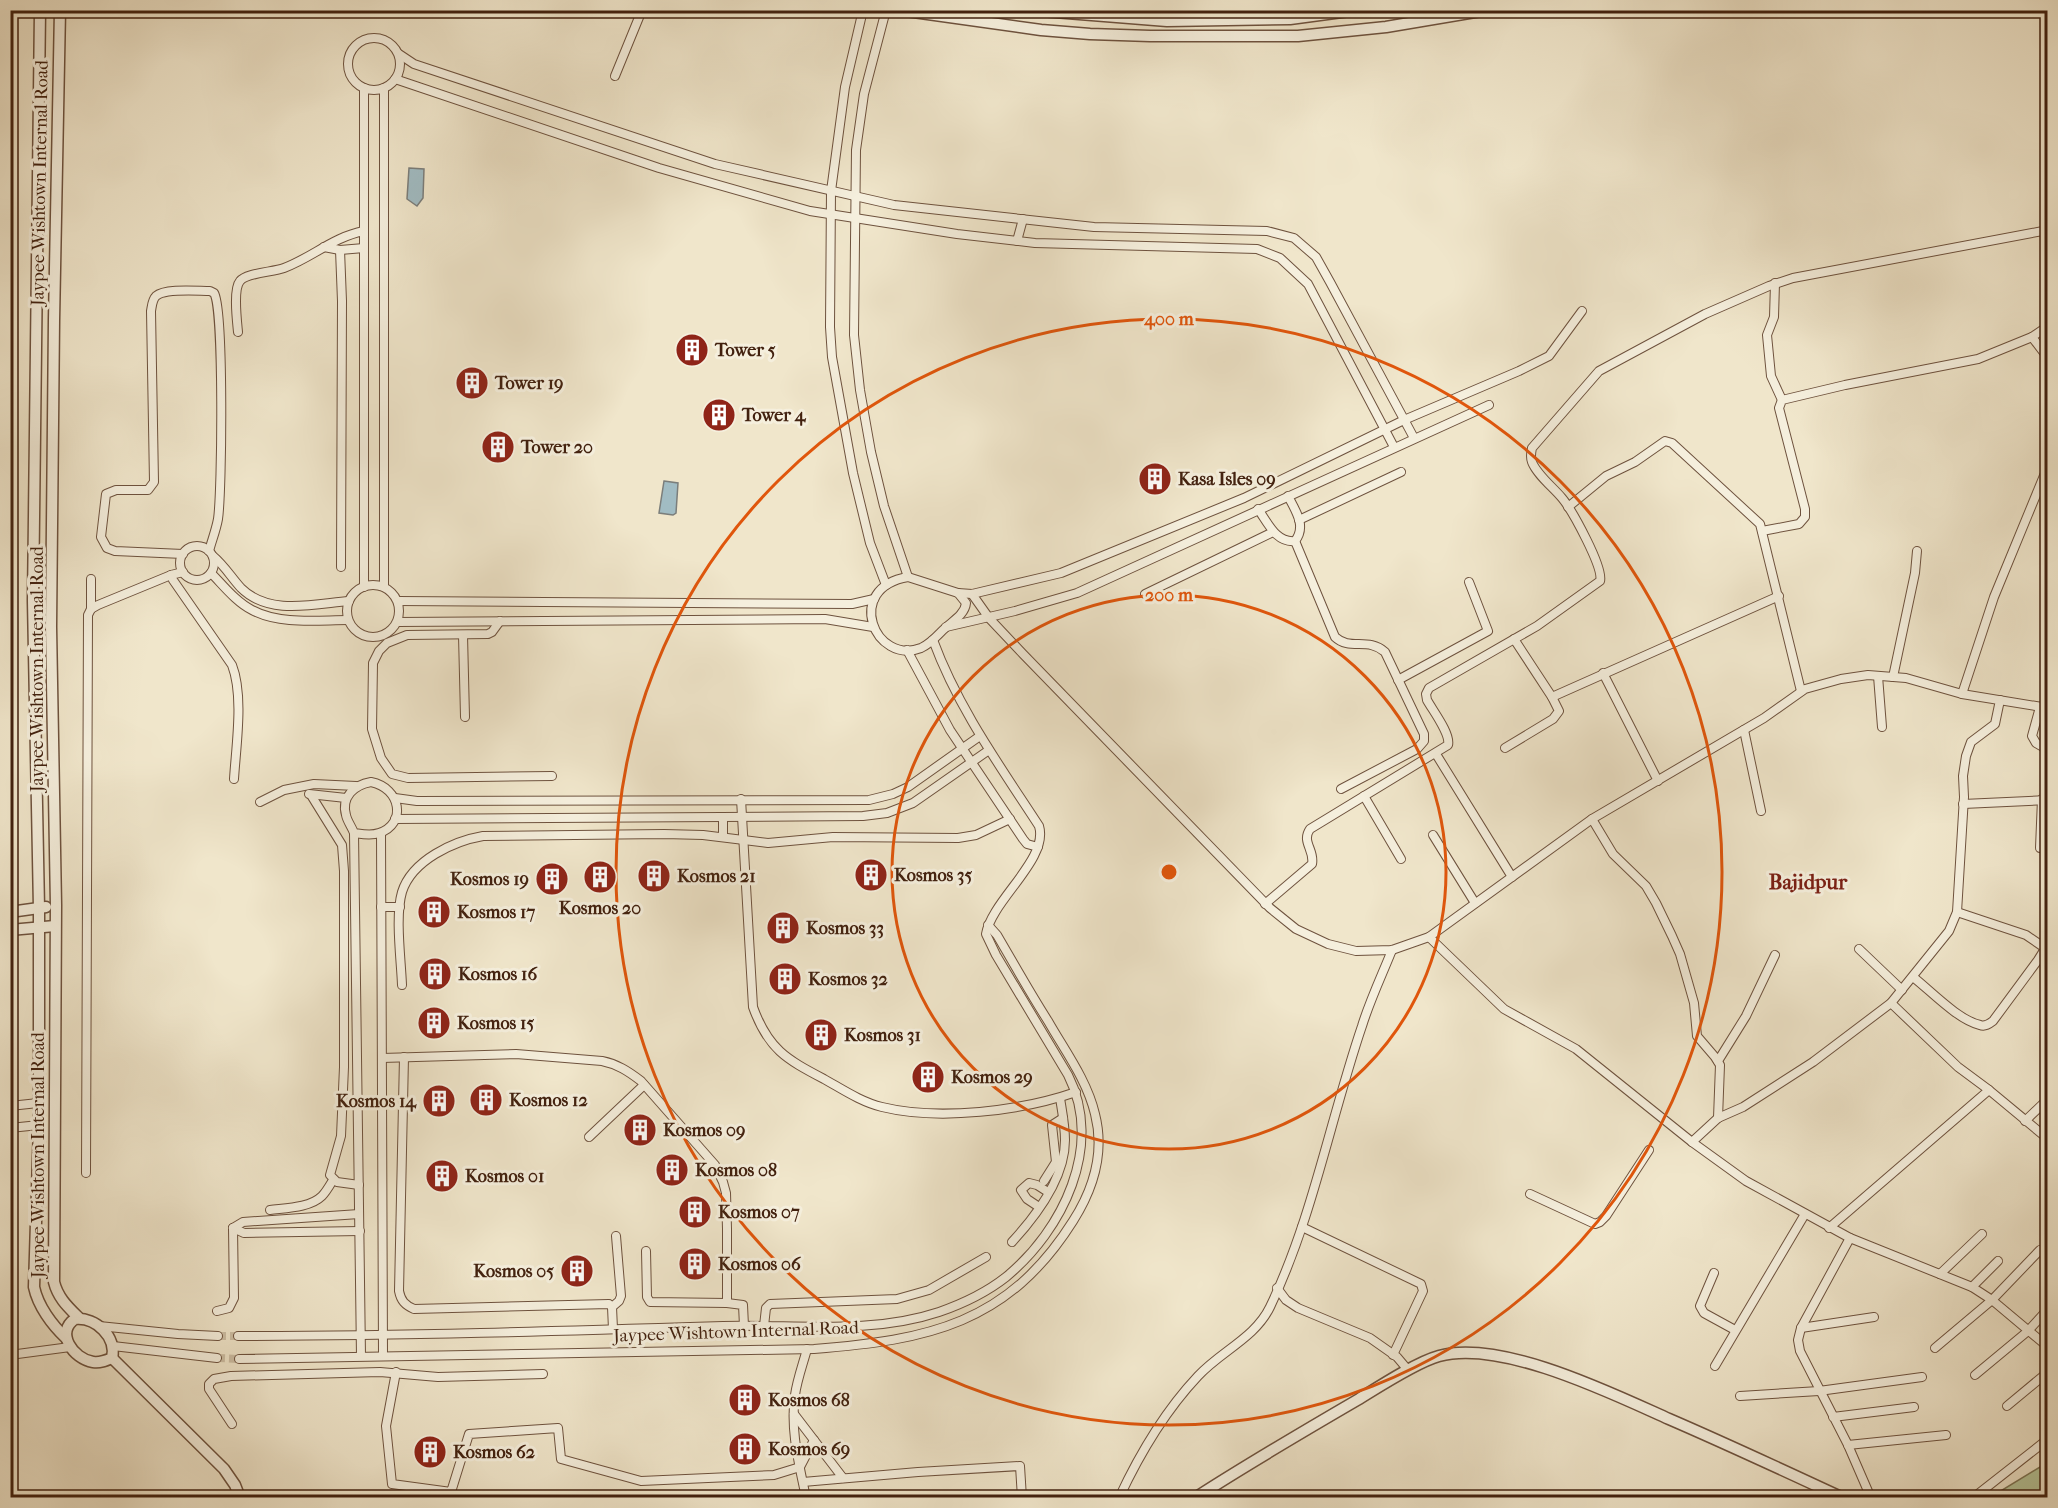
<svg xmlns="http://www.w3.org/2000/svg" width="2058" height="1508" font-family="'IM FELL French Canon',serif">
<rect width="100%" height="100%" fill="#f0e6cb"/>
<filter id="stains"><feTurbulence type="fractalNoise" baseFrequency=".00333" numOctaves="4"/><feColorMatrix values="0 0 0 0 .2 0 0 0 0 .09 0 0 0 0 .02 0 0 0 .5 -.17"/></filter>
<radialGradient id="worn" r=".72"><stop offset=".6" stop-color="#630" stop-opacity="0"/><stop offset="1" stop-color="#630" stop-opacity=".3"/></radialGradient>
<!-- green -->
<g fill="#b6c69a" stroke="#7c7454" stroke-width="1.5">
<polygon points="10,394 16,394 14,605 10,605"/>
<polygon points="2040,1467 2047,1477 2047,1495 1994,1495"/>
</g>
<!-- water -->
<g fill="#a1bcc3" stroke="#7b7e7b" stroke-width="1.5">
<polygon points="409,168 424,169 423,198 417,206 407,199"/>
<polygon points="664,481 678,483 676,513 673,515 659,513"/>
</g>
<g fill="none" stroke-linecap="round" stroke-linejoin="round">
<!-- minor-tunnel -->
<g stroke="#cdbfa5" stroke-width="8" stroke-dasharray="8 4" stroke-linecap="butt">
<polyline points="218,1336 238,1336"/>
<polyline points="217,1358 239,1359"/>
</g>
<defs>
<g id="minor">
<polyline points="863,10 845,87 831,191 830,327 832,357 853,473 870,543 886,585"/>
<polyline points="886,10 864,94 856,150 854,335 860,390 871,452 884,506 908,577"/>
<circle cx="374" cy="64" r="26"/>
<polyline points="399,54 414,64 715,164 894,205 1094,227 1267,231 1294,238 1316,257 1330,282 1414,438"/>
<polyline points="615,76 642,10"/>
<polyline points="395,79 659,168 810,211 957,234 1035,243 1257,249 1280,258 1308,284 1394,447"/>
<polyline points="1017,241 1023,219"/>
<polyline points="324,247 340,250 364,248"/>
<polyline points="340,250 342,301 341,567"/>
<polyline points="1775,283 1774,317 1767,335 1771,376 1782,400"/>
<polyline points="2048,326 2032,337 2048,358"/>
<path d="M238 332C237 321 233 289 240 281 246 273 273 272 284 268 313 257 333 237 364 231"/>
<polyline points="1568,507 1606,476 1635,462 1665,441 1672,443 1760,524 1801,691"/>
<path d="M1258 509C1268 523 1276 543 1295 541 1307 526 1295 510 1288 496"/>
<polyline points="1299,520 1401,472"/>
<polyline points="1762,531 1799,524 1805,517 1805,509 1779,408 1782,400 1845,385 1978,359 2032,337"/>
<path d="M1295 541 1335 637C1350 651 1368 637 1385 652L1424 734V741L1417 749 1341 789"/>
<circle cx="197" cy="563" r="17"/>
<path d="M183 554 115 551 107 548 101 537 106 494 116 490H148L154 482 151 311C152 306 152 300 156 296 165 288 197 291 210 291L214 293C224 309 222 492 218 519 216 530 212 540 209 551"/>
<path d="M213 556C224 565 231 577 241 588 269 616 314 604 349 601"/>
<path d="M183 572 171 575 173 580 232 665C244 696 236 746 234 779"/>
<path d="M211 573C223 585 236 602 252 610 280 625 318 620 348 620"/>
<path d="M908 577 958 593 966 603C965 615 951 622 943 630 936 637 930 644 921 648 875 666 843 588 908 577Z"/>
<polyline points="91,579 91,609"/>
<circle cx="373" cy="611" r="26"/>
<polyline points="364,587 364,88"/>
<polyline points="384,587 384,88"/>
<polyline points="958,593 972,594 1061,573 1244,498 1404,420 1519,371 1549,356 1582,311"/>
<polyline points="972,594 989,618 1023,654 1270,908 1296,929 1328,944 1356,951 1392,950 1429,937 1592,819 1764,718 1805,689 1841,679 1868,675 1906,678 1962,694 2048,708"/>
<polyline points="1145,594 1273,532"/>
<polyline points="398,601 852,604 874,599"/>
<polyline points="500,621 492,632 488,634 407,635 387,643 379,651 373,663 372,729 381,758 392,774 408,778 552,776"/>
<polyline points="398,622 825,619 873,627"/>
<polyline points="946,627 1015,611 1077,593 1489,405"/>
<polyline points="463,635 465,717"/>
<polyline points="907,650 950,730 1023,839 1027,844 1038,847"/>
<polyline points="1603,673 1658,781"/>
<polyline points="1878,676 1882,727"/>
<polyline points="1893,677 1915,573 1917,551"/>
<polyline points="1398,680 1488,631 1469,582"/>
<polyline points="1962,694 1994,597 2048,466"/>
<polyline points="1552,697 1779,596"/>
<polyline points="2040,707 2032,736 2036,743 2048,750"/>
<polyline points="1744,730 1761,811"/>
<polyline points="1505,748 1553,719 1559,711 1552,697 1514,639"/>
<polyline points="1436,754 1512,877"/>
<path d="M371 782C401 788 407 824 379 833 371 836 362 834 354 833 352 827 347 821 346 815 341 797 354 785 371 782Z"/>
<polyline points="309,794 346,798"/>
<polyline points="311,795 342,845 344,871 344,1067 341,1136 330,1175 337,1182 359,1185"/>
<polyline points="1364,796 1401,859"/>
<polyline points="395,798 417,801 869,800 893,794 908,787 980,736"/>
<path d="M741 799 753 1007C768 1049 786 1059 824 1079 842 1089 861 1102 882 1107 939 1121 1021 1111 1076 1092"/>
<polyline points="260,802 284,790 314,784 356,786"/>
<polyline points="1963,804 2048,800"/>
<polyline points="395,819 863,816 887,813 913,803 989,750"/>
<polyline points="1592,819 1613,854 1646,886 1656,903 1672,936 1680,954 1694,1003 1697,1036 1715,1057 1720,1065 1718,1118"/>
<polyline points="354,833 361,1356"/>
<polyline points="381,833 383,1356"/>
<polyline points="1433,835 1475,903"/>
<polyline points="723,837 723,817"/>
<polyline points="2040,848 2042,799"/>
<path d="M1265 904 1312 864C1315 850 1301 842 1310 829L1448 745C1451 734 1433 711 1427 700L1426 694 1429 688 1537 626 1600 581C1604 568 1572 510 1562 498 1553 487 1537 475 1532 462 1530 457 1531 453 1532 448L1599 371 1705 314 1769 286 1793 278 2048 230"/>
<polyline points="381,907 400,907"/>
<polyline points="1957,912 2026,935 2045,948"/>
<polyline points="1429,937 1504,1009 1576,1049 1692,1142 1746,1181 1850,1238 1972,1287 1992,1300 2048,1347"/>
<polyline points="1859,949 1902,990"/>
<path d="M1913 977C1931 991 1958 1020 1980 1025 1985 1027 1989 1024 1993 1021L2038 960 2048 944"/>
<path d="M402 985C401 959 395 916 402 892 412 860 454 841 483 836L664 834 703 835 768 843 833 837 958 838 976 835 1010 819"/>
<polyline points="1891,1003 1958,1067 1989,1090"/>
<path d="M404 1057 399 1291C401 1301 405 1305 414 1309L609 1304 612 1307 613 1329"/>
<path d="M382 1058 516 1054 602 1061C617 1064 628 1071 641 1081L715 1165 723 1182 726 1193 727 1229V1303L650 1302 647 1297 646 1251"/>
<polyline points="1718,1061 1746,1016 1775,955"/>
<polyline points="10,1106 38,1103"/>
<polyline points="2025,1121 2048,1099"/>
<polyline points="10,1128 39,1125"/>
<polyline points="589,1137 644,1085"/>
<polyline points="1692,1142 1718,1118 1743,1107 1813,1062 1891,1003 1949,931 1957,912 1964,797 1963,776 1966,756 1971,742 1995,724 2000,700"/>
<polyline points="86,1173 88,615 91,609 98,605 171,575"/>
<polyline points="1044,1181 1056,1162 1052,1125 1063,1118"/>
<polyline points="1530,1194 1595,1224 1600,1222 1606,1216 1649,1150"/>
<polyline points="1039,1207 1027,1199 1021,1190 1029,1183 1037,1185 1048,1192"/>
<path d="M270 1210C285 1208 310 1208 322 1196 326 1192 330 1185 333 1180"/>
<polyline points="1302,1227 1421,1284 1423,1291 1393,1355"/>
<polyline points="233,1228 243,1222 359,1214"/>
<polyline points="233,1228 244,1233 360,1231"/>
<polyline points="1829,1228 1989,1090 2048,1139"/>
<polyline points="1850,1238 1801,1328 1798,1340 1800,1351 1848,1445 1871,1498"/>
<path d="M1012 1242C1036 1216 1065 1177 1065 1140 1065 1126 1062 1111 1060 1098"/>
<polyline points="1714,1273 1700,1306 1704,1313 1735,1330"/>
<polyline points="1940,1274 1982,1234"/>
<polyline points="1972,1287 1998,1261"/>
<polyline points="1277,1288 1286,1300 1298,1308 1370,1338 1397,1357 1408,1370"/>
<polyline points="727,1303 743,1305 744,1326"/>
<polyline points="612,1307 619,1301 621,1296 616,1236"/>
<polyline points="217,1311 229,1308 234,1298 233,1228"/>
<polyline points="99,1326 178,1334 218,1336"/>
<polyline points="764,1326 766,1308 770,1304 897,1299 929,1290 986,1257"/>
<polyline points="1801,1328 1874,1317"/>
<path d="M238 1336C400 1336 562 1331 723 1326 795 1324 870 1335 939 1312 962 1304 987 1292 1006 1277 1063 1230 1104 1146 1068 1075L996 955 986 934C992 900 1049 859 1039 826 1000 766 958 708 933 640"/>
<polyline points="113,1346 217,1358"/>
<polyline points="1935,1348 1992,1300 2040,1250"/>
<polyline points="10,1355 70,1347"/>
<path d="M239 1359 814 1349C928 1340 1008 1324 1073 1221 1094 1188 1105 1153 1095 1114 1087 1080 1065 1051 1048 1021 1030 993 1014 964 997 935L988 925"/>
<polyline points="1715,1366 1805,1214"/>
<polyline points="396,1372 386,1426 392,1484 451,1492 469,1434 558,1428 561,1459 641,1481 774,1475 800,1467 814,1440"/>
<polyline points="1975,1375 2028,1331 2048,1309"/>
<polyline points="1740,1396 1819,1391 1922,1377"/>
<polyline points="2007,1406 2048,1372"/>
<polyline points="794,1414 843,1478"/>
<polyline points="1833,1417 1914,1407"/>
<polyline points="232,1424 209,1389 209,1384 214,1379 231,1376 380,1372 438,1377 543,1374"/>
<polyline points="1848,1445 1946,1435"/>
<polyline points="803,1482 918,1472 1020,1466 1022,1498"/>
<path d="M806 1498C799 1463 790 1430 795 1395 797 1380 803 1364 807 1349"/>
<path d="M1119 1498C1139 1455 1166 1410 1198 1376 1221 1351 1255 1338 1270 1307 1313 1217 1330 1120 1362 1026 1370 1000 1382 975 1392 950"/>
<polyline points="1973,1498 2048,1439"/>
</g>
<g id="tertiary">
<path d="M40 10 33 601 39 908V1125L34 1287C38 1306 52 1325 66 1338"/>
<path d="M60 10 54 320 51 627 56 905 54 1282C58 1298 68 1307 79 1318"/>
<polyline points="899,10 1041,30 1090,34 1150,36 1298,36 1386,27 1487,10"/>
<polyline points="1029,10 1167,21 1290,19 1357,10"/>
<polyline points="10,912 46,907"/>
<polyline points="10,930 55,926"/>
<path d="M75 1319C96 1317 117 1337 112 1358 105 1361 100 1363 93 1362 73 1359 55 1332 75 1319Z"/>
<polyline points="112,1358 224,1469 235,1485 240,1498"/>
<path d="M1195 1498C1249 1463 1304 1431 1359 1399 1380 1386 1417 1362 1439 1356 1501 1339 1611 1393 1669 1419 1727 1444 1785 1471 1843 1498"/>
</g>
</defs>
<!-- minor casing -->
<use href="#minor" stroke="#6e523e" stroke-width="10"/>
<!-- tertiary casing -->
<use href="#tertiary" stroke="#6e523e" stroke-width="13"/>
<!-- minor -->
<use href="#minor" stroke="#f5efdd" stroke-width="8"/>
<!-- tertiary -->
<use href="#tertiary" stroke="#f5efdd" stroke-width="10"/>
</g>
<!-- distance rings -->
<g fill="none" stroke="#e0560c" stroke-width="3">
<circle cx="1169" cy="872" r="277"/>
<circle cx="1169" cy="872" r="553"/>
</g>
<!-- icons -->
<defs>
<symbol id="building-disc" viewBox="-11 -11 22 22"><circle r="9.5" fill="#8f2418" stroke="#f5efdd"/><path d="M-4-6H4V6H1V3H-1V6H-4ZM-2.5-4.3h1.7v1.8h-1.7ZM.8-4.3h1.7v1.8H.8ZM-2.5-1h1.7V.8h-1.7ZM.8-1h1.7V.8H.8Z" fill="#fff"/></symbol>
</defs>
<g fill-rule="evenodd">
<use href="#building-disc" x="673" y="331" width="38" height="38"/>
<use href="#building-disc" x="453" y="364" width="38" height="38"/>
<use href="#building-disc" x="700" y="396" width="38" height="38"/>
<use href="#building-disc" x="479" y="428" width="38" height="38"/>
<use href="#building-disc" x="1136" y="460" width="38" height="38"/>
<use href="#building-disc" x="852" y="856" width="38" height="38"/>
<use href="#building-disc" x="635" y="857" width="38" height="38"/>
<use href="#building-disc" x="581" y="858" width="38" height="38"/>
<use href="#building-disc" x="533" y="860" width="38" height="38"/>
<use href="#building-disc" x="415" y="893" width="38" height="38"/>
<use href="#building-disc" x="764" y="909" width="38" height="38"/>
<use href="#building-disc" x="416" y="955" width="38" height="38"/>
<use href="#building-disc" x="766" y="960" width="38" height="38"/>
<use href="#building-disc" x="415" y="1004" width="38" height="38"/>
<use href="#building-disc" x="802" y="1016" width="38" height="38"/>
<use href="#building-disc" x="909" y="1058" width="38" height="38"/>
<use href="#building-disc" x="467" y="1081" width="38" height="38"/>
<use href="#building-disc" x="420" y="1082" width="38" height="38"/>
<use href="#building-disc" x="621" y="1111" width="38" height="38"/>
<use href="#building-disc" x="653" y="1151" width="38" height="38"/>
<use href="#building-disc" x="423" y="1157" width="38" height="38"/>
<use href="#building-disc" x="676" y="1193" width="38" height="38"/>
<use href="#building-disc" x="676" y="1245" width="38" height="38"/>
<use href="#building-disc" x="558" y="1252" width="38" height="38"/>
<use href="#building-disc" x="726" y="1381" width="38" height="38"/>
<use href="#building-disc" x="726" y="1430" width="38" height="38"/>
<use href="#building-disc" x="411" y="1433" width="38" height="38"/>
</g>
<g text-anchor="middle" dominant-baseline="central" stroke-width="6" stroke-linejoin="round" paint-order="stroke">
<!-- street labels -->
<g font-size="18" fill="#42210f" stroke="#f5efdd">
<text transform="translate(40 183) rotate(-89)">Jaypee Wishtown Internal Road</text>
<text transform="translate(37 669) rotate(-90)">Jaypee Wishtown Internal Road</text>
<text transform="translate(38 1155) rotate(-90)">Jaypee Wishtown Internal Road</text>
<text transform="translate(736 1332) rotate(-2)">Jaypee Wishtown Internal Road</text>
</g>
<!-- poi labels -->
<g font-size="18" font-weight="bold" fill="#42210f" stroke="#f5efdd" text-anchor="start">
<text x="715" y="350">Tower 5</text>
<text x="495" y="383">Tower 19</text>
<text x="742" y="415">Tower 4</text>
<text x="521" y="447">Tower 20</text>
<text x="1178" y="479">Kasa Isles 09</text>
<text x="894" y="875">Kosmos 35</text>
<text x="677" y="876">Kosmos 21</text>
<text x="529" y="879" text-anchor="end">Kosmos 19</text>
<text x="600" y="908" text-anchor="middle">Kosmos 20</text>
<text x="457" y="912">Kosmos 17</text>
<text x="806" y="928">Kosmos 33</text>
<text x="458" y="974">Kosmos 16</text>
<text x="808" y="979">Kosmos 32</text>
<text x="457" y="1023">Kosmos 15</text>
<text x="844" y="1035">Kosmos 31</text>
<text x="951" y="1077">Kosmos 29</text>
<text x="509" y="1100">Kosmos 12</text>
<text x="416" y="1101" text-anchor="end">Kosmos 14</text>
<text x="663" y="1130">Kosmos 09</text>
<text x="695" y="1170">Kosmos 08</text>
<text x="465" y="1176">Kosmos 01</text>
<text x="718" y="1212">Kosmos 07</text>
<text x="718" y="1264">Kosmos 06</text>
<text x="554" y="1271" text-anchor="end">Kosmos 05</text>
<text x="768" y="1400">Kosmos 68</text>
<text x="768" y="1449">Kosmos 69</text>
<text x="453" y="1452">Kosmos 62</text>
</g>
<!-- quarter labels -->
<g font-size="21" font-weight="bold" fill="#7a1f14" stroke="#f5efdd">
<text x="1808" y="882">Bajidpur</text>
</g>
</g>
<circle cx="1169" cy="872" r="9" fill="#e0560c" stroke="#f5efdd" stroke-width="3"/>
<g font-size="18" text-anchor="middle" font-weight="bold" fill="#e0560c" stroke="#f5efdd" stroke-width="6" stroke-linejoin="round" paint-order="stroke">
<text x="1169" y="325">400 m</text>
<text x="1169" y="601">200 m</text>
</g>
<!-- margin -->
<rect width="2058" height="1508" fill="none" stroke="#f0e6cb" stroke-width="36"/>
<rect x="12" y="12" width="2034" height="1484" fill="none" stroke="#42210f" stroke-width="3"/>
<rect x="18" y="18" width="2022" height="1472" fill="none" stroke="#42210f" stroke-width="1.5"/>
<rect width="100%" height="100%" filter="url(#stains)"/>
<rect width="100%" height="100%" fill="url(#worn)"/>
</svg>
